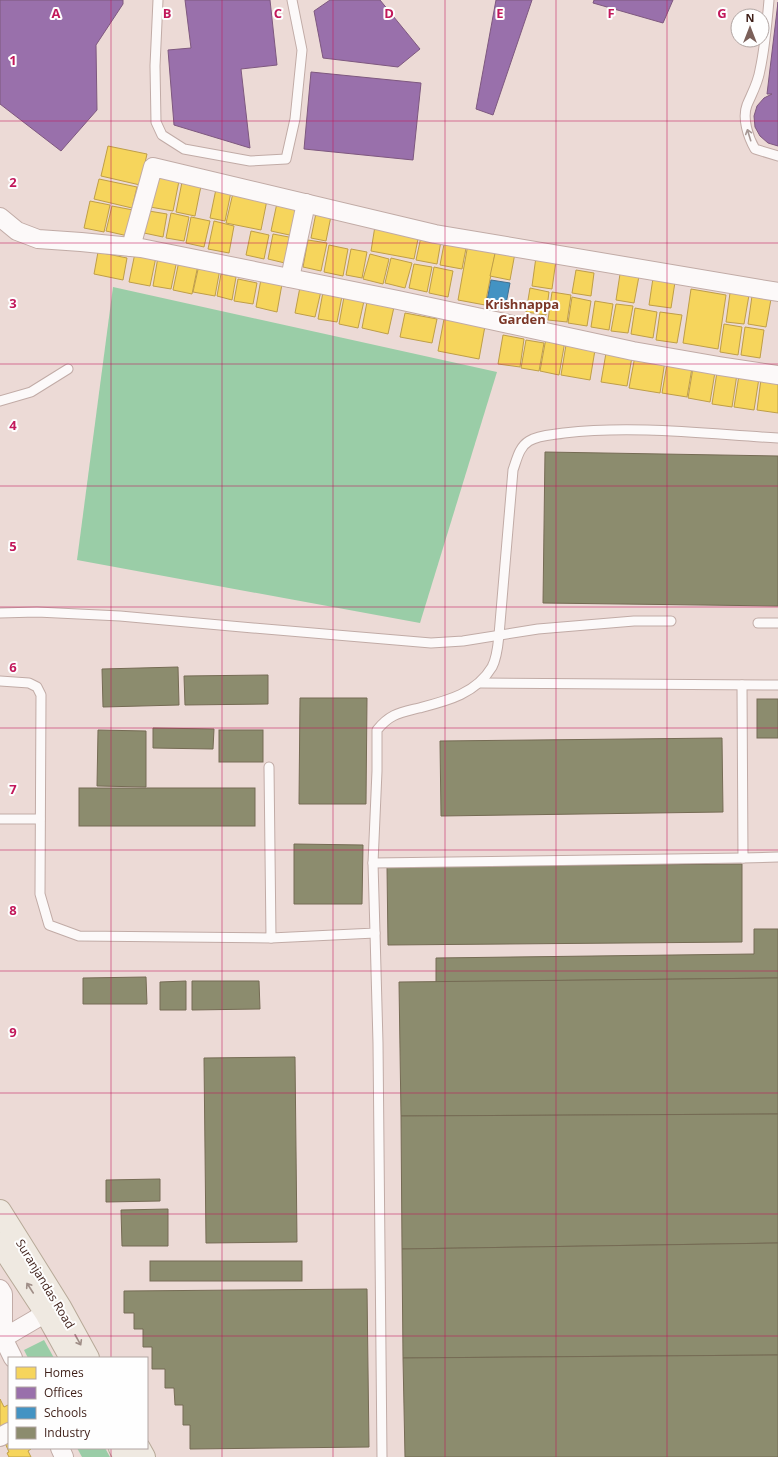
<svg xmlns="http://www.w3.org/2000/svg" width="778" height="1457" font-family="'Open Sans',sans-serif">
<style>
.green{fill:#9acda7}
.homes{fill:#f6d55c;stroke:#bf9e48}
.offices{fill:#9970ab;stroke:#7e587f}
.schools{fill:#4393c3;stroke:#427090}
.industry{fill:#8c8c6e;stroke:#756b54}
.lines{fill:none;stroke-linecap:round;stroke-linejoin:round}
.service-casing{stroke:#c1aba6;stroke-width:11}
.minor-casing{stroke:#c1aba6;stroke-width:20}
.primary-casing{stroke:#b7a998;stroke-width:24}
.service{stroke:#fcf9f9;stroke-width:9}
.minor{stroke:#fcf9f9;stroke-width:18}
.primary{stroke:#efe9e1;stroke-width:22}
.oneway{stroke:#a69794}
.oneway2{stroke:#9f8e87}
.grid{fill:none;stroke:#c2185b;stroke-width:1;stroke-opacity:0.55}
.labels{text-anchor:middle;stroke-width:4;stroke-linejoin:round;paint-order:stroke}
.street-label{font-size:12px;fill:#3e1f18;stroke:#fefefe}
.neighbourhood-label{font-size:13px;font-weight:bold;fill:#7c3727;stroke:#fefefe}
.grid-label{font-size:13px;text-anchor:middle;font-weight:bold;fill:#c2185b;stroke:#fefefe;stroke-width:4;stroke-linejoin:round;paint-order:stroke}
</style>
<rect width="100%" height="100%" fill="#ecdad6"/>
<g class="green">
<polygon points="113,287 497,372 420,623 77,560"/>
<polygon points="44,1340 54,1358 28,1358 24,1350"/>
<polygon points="77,1448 105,1448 110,1457 82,1457"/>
</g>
<g class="homes">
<polygon points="108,146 147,154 140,185 101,176"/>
<polygon points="156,177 179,181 173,211 150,207"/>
<polygon points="99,179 137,187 132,208 94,199"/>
<polygon points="182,182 201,186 195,216 176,212"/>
<polygon points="216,189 231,192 225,221 210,218"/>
<polygon points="233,193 267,200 261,230 226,223"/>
<polygon points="90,201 110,205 104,232 84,228"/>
<polygon points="277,203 300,208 294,236 271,231"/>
<polygon points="112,206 133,210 128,236 106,231"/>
<polygon points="149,211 167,214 163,237 144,233"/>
<polygon points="171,213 189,217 184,241 166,238"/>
<polygon points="316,213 331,216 326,241 311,238"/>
<polygon points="191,217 210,221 204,247 186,243"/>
<polygon points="214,221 234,226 229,253 208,249"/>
<polygon points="375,226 419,234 414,259 371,251"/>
<polygon points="251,231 269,235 264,259 246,255"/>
<polygon points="273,234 294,238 289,264 268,259"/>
<polygon points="421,237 441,241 437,264 416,260"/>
<polygon points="445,239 467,243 462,269 440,265"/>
<polygon points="308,240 327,243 321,271 303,267"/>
<polygon points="468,244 496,249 485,305 458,300"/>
<polygon points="329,245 348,249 343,276 324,272"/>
<polygon points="351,249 367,252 362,278 346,275"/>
<polygon points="496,249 515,253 510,280 490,276"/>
<polygon points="98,252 127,258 123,280 94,274"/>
<polygon points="135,253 156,257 150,286 129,282"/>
<polygon points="370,254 389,259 383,284 363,279"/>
<polygon points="158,257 177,260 171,289 153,286"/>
<polygon points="536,257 556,260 552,289 532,286"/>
<polygon points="391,258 412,263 405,288 385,283"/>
<polygon points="179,261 198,265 192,294 173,290"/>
<polygon points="414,264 432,267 427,292 409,288"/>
<polygon points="199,265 220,269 215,296 193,292"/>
<polygon points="434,267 453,271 448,297 429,293"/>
<polygon points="576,270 594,273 591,296 572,293"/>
<polygon points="221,274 236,277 232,300 217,296"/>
<polygon points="620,274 639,276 634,303 616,300"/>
<polygon points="653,278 675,282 671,308 649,305"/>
<polygon points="238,279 257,283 253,304 234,301"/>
<polygon points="261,279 282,284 277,312 256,307"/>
<polygon points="300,287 321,291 315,317 295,313"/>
<polygon points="530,288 549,292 546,315 526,312"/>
<polygon points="691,289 726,295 718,349 683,343"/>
<polygon points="323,292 342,296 337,322 318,319"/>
<polygon points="552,292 571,295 567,322 548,320"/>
<polygon points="730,293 749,295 744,324 726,322"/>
<polygon points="752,296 771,299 766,327 748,324"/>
<polygon points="344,297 364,301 358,328 339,324"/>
<polygon points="572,297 591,301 587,326 568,323"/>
<polygon points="595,301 613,304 609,330 591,327"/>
<polygon points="367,302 394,307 388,334 362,328"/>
<polygon points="616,304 633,306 628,333 611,331"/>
<polygon points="635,308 657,312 653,338 631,334"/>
<polygon points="660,312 682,315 677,343 656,340"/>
<polygon points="405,313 437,319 432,343 400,337"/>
<polygon points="444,319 485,326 479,359 438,351"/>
<polygon points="724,324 742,327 738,355 720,352"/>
<polygon points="745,327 764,330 760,358 741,355"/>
<polygon points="503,335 524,339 520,367 498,364"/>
<polygon points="546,338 565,341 559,375 540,371"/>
<polygon points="526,340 544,343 539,371 521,368"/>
<polygon points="566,345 595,350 590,380 561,375"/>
<polygon points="606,353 632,357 627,386 601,382"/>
<polygon points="635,356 665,361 660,393 629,388"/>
<polygon points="667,364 692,368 687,397 662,393"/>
<polygon points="693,368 715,372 710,402 688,398"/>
<polygon points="717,372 737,374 732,407 712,404"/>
<polygon points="739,375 759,378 754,410 734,407"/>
<polygon points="761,379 778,381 778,413 757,410"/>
<polygon points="0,1399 4,1407 8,1405 9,1408 9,1424 0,1429"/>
<polygon points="9,1441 9,1448 31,1448 31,1449 28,1451 31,1457 9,1457 7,1453 9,1452 5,1443"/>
</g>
<g class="offices">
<polygon points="0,0 123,0 123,4 96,45 97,110 61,151 0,104"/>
<polygon points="185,0 270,0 277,65 241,69 250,148 174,125 168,50 191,48"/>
<polygon points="330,0 380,0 420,49 398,67 323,58 314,11"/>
<polygon points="496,0 532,0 493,115 476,109"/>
<polygon points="594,0 673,0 663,23 593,3"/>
<polygon points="778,2 778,146 768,143 760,136 755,127 754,116 757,106 764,98 772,94 767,94"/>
<polygon points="311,72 421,83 413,160 304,149"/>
</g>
<polygon class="schools" points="491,280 510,283 505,309 486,306"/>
<g class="industry">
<polygon points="545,452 778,456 778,606 543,603"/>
<polygon points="178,667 179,705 103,707 102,669"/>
<polygon points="268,675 268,704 185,705 184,676"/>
<polygon points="300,698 367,698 366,804 299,804"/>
<rect x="757" y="699" width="21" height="39"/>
<polygon points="153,728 214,729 213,749 153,748"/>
<polygon points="98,730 146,731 146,787 97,786"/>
<rect x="219" y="730" width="44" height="32"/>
<polygon points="722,738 723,812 441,816 440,741"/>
<rect x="79" y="788" width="176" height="38"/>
<polygon points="294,844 363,845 362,904 294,904"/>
<polygon points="742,864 742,942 388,945 387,867"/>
<polygon points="754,929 778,929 778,978 436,982 436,958 754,954"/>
<polygon points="146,977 147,1004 83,1004 83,978"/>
<polygon points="778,978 778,1114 401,1116 399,982"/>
<polygon points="186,981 186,1010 160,1010 160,982"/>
<polygon points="192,981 259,981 260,1009 192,1010"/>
<polygon points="295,1057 297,1242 206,1243 204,1058"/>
<polygon points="778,1114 778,1243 402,1249 401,1116"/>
<polygon points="160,1179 160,1201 106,1202 106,1180"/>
<polygon points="168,1209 168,1246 122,1246 121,1210"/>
<polygon points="778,1243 778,1355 403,1358 402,1249"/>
<rect x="150" y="1261" width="152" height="20"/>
<polygon points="367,1289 369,1447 190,1449 190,1425 183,1425 183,1405 175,1405 174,1388 165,1388 165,1369 152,1369 152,1347 143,1347 143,1329 134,1329 134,1313 124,1313 124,1291"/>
<polygon points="778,1355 778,1457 405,1457 403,1358"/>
</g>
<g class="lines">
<defs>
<g id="service">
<polyline points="158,0 155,66 156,122 162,135 184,149 250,161 286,159 295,119 302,50 292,0"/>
<path d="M 769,0 C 767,23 765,47 760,70 C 758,83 752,93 747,105 C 742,118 748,137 755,149 L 778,156"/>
<polyline points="0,401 31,392 68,369"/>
<polyline points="0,613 37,612 120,616 253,628 431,643 463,641 538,629 634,621 671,621"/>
<polyline points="758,623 778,623"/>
<polyline points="0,681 29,683 37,687 41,695 40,894 49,925 79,936 271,938 269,767"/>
<polyline points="481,683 778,685"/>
<polyline points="742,685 743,858 778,857"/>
<polyline points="0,819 40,819"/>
<polyline points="373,863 743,858"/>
<polyline points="375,933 378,1043 382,1457"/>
<path d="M 271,938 L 375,933 L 373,863 L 377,771 L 377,730 C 390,714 399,713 419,708 C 446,701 476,694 492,667 C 497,658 498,645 499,635 L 513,470 C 517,459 519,447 529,441 C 539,435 553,435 564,433 C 635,425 707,434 778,438"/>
</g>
<g id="minor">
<polyline points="0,217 17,231 38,239 81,242 141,248 398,300 633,351 719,366 778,375"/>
<polyline points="131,247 153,167 435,234 778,292"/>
<polyline points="290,278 306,203"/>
<polyline points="0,1289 3,1294 3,1338 13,1358"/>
<polyline points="0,1340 46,1313"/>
<polyline points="0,1437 9,1432"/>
<polyline points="60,1448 64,1457"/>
</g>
<g id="primary">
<polyline points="0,1211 60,1307 88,1358"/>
<polyline points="0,1243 46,1313 71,1358"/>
<polyline points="120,1448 125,1457"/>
<polyline points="139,1448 144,1457"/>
</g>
</defs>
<use href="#service" class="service-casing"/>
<use href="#minor" class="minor-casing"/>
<use href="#primary" class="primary-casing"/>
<use href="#service" class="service"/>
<use href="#minor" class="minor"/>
<use href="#primary" class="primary"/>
</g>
<defs><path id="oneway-shaft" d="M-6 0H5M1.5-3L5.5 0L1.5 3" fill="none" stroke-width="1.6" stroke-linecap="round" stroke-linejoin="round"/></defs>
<use class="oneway" href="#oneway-shaft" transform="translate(749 135) rotate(-107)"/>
<g class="oneway2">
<use href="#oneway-shaft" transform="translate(30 1288) rotate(-123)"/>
<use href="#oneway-shaft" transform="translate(78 1340) rotate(61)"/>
</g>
<path class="grid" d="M 111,0 L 111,1358M 222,0 L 222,1457M 333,0 L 333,1457M 445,0 L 445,1457M 556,0 L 556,1457M 667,0 L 667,1457M 0,121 L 778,121M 0,243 L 778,243M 0,364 L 778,364M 0,486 L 778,486M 0,607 L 778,607M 0,728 L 778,728M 0,850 L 778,850M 0,971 L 778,971M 0,1093 L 778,1093M 0,1214 L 778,1214M 0,1336 L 778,1336M 111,1448 L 111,1457"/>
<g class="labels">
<g class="street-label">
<text transform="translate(45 1284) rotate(59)" y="4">Suranjandas Road</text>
</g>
<g class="neighbourhood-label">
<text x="522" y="309">Krishnappa<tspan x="522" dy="15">Garden</tspan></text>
</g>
</g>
<g class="grid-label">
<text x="56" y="18">A</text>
<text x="167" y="18">B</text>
<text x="278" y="18">C</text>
<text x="389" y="18">D</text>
<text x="500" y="18">E</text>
<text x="611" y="18">F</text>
<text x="722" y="18">G</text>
<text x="13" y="65">1</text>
<text x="13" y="187">2</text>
<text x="13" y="308">3</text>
<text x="13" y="430">4</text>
<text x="13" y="551">5</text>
<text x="13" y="672">6</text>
<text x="13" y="794">7</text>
<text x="13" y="915">8</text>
<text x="13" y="1037">9</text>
</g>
<rect x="8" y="1357" width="140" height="92" fill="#fefefe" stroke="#b1a5a2"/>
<rect x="16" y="1367" width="20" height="12" fill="#f6d55c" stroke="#b1a5a2"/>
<text x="44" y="1377" font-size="12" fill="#3e1f18">Homes</text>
<rect x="16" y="1387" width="20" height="12" fill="#9970ab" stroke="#b1a5a2"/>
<text x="44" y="1397" font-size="12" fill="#3e1f18">Offices</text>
<rect x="16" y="1407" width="20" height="12" fill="#4393c3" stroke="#b1a5a2"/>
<text x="44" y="1417" font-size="12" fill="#3e1f18">Schools</text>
<rect x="16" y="1427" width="20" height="12" fill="#8c8c6e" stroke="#b1a5a2"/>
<text x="44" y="1437" font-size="12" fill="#3e1f18">Industry</text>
<g transform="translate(750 28)"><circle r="19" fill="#fefefe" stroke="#b1a5a2"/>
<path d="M0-3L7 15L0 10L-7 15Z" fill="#7b605a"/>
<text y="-6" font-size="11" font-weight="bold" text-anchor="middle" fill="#3e1f18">N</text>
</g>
</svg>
